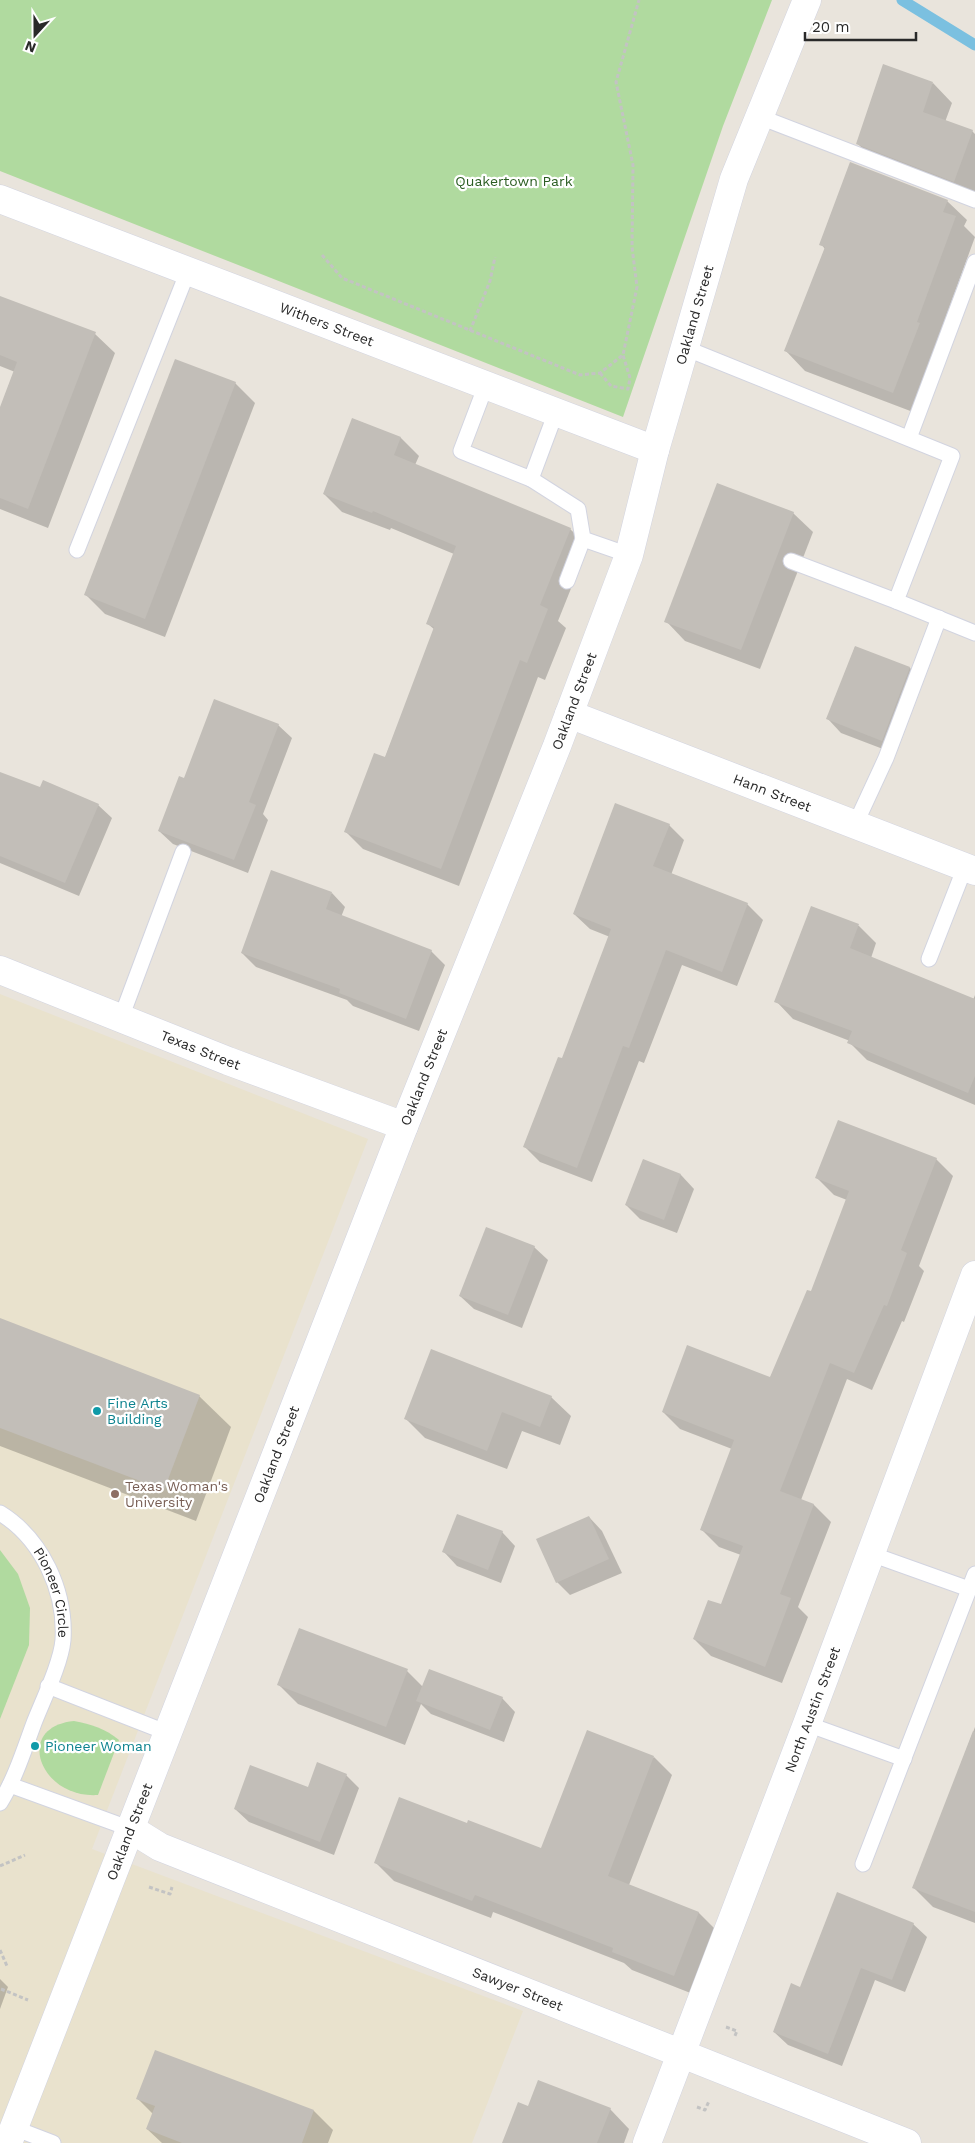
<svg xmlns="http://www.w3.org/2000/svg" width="975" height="2143" font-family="'Work Sans',sans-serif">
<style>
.education{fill:#e9e2cd}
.green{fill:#b0da9f}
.shadow{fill:#0003}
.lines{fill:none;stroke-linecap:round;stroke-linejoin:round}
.stream{stroke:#7bc0e0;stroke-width:11}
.building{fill:#c2beb8}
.service-casing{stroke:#d2d4e0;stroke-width:17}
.minor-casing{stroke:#d2d4e0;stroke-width:29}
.tertiary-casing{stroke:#d2d4e0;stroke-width:29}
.path{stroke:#c3c3c3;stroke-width:3;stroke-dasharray:4 2.5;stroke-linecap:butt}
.service{stroke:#fff;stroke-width:15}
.minor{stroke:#fff;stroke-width:28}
.tertiary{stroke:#fff;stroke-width:28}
.culture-dot{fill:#0f9aa8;stroke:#fff;stroke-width:2}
.education-dot{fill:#8d6e63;stroke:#fff;stroke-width:2}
.labels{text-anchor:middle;stroke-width:4.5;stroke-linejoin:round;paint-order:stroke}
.park-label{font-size:14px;fill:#2b5d22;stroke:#fff}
.street-label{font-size:14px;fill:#292929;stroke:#fff}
.culture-label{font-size:14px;fill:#0d838f;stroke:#fff;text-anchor:start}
.education-label{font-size:14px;fill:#785e54;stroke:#fff;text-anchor:start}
</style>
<rect width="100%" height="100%" fill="#e9e4dc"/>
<polygon class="education" points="0,994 368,1139 92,1849 523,2011 472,2143 0,2143"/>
<g class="green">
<polygon points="0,0 772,0 723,126 623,417 0,171"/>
<polygon points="0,1550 18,1574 30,1608 29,1645 0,1719"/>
<path d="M 74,1721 C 91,1724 106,1729 119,1740 L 98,1795 C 40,1799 13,1727 74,1721 Z"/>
</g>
<g class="shadow">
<polygon points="933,83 952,103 945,122 972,131 975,134 975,197 877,163 858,144"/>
<polygon points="947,201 967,220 964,226 975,237 937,341 939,344 913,412 805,371 786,351 825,249 821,244"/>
<polygon points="0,297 95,334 115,353 48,528 0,509 0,410 15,372 0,366"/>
<polygon points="235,383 255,403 165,637 105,614 86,595"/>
<polygon points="353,419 401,438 419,456 415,465 570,529 588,546 558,621 566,628 545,680 538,677 459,886 363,849 345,831 385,758 435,630 428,624 454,554 391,528 390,530 342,512 324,494"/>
<polygon points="793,513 813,532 760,669 685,641 666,621"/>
<polygon points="855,647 910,668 923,682 896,754 841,733 828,719"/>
<polygon points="278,725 292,738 263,814 268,820 248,873 173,844 159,831 185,779"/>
<polygon points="0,773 40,789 98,805 112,818 79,896 0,863"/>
<polygon points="669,825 684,840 671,875 747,904 763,920 737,986 682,965 644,1063 639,1061 592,1182 540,1162 525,1147 563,1060 610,937 590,929 574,914"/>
<polygon points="332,893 345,907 341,917 431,951 445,965 419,1031 353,1006 347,1000 256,967 242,953"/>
<polygon points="812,907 859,926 876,943 871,958 973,1000 975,995 975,1105 867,1060 849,1042 850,1041 793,1019 776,1001"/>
<polygon points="936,1159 953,1176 919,1266 924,1271 904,1322 902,1321 872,1390 847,1379 801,1500 814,1505 831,1522 798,1607 808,1617 782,1683 711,1656 694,1639 721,1606 741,1555 719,1547 701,1529 732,1449 680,1429 663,1412 770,1378 811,1293 847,1200 834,1195 817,1178"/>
<polygon points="643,1161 681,1175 694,1189 677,1233 640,1219 626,1205"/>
<polygon points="534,1247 548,1260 522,1328 474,1309 460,1296"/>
<polygon points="0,1320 199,1396 231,1427 196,1521 0,1446"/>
<polygon points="551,1397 571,1416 560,1445 522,1431 507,1469 425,1438 405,1418"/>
<polygon points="589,1517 602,1531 622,1573 570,1595 557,1582"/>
<polygon points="502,1532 515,1546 501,1583 457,1566 444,1552"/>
<polygon points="407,1671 423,1687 502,1698 515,1712 504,1742 431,1714 421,1704 405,1745 298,1704 278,1684"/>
<polygon points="975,1727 975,1923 933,1907 914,1888"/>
<polygon points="654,1757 672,1775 629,1885 699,1913 717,1931 693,1994 632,1970 624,1963 493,1912 491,1918 394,1881 375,1862 467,1825 542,1850"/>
<polygon points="346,1775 359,1788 334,1855 249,1822 235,1809 308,1789"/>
<polygon points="913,1924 927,1937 905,1992 875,1980 842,2066 788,2045 774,2032"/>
<polygon points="0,1979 8,1987 0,2009"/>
<polygon points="138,2099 314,2111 333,2130 328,2143 162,2143 147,2129 153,2114"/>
<polygon points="610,2109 629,2129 624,2143 503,2143"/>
</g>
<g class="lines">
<polyline class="stream" points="902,0 975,45"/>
</g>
<g class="building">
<polygon points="883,64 933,82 923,112 973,130 954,182 856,144"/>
<polygon points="850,162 948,200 943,212 956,216 917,322 920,323 893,393 784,351 825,247 819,245"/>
<polygon points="0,296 96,332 28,509 0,498 0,407 17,362 0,355"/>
<polygon points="175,359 236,382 145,619 84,595"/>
<polygon points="352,418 401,437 394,455 571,528 540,605 548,609 527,663 520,660 441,869 344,832 374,753 385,757 434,627 426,624 456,546 373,511 372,513 323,494"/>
<polygon points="717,483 794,512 741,650 664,622"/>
<polygon points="855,646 910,667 882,741 826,719"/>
<polygon points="214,699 279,724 249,802 256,805 234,860 158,831 179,776 184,778"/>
<polygon points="0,772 40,787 43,780 99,804 65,883 0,856"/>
<polygon points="615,803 670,824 653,866 748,903 722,972 666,950 629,1048 623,1046 577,1168 523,1147 558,1057 562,1058 611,929 573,914"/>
<polygon points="271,870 332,892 326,909 432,950 406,1019 339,993 340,989 241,953"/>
<polygon points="811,906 859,924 850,948 975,999 975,1076 968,1093 847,1043 852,1031 774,1002"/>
<polygon points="838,1120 937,1158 901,1250 907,1253 887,1306 884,1305 854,1373 830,1363 780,1491 814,1504 780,1594 791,1598 765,1667 693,1639 708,1600 721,1604 743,1546 700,1530 734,1440 662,1412 687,1345 770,1377 807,1290 811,1291 849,1191 815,1178"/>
<polygon points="643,1159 681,1174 664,1220 625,1205"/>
<polygon points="486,1227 535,1246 508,1315 459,1296"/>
<polygon points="0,1318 200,1395 164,1490 0,1428"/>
<polygon points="431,1349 552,1396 540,1427 502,1412 487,1451 404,1419"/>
<polygon points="457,1514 503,1531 488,1570 442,1552"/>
<polygon points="589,1516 609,1559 556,1583 536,1539"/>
<polygon points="299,1628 408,1669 386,1727 277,1685"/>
<polygon points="429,1669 503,1697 490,1730 416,1701"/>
<polygon points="587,1730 654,1756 608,1876 699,1912 674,1976 612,1952 613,1948 475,1895 472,1901 374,1863 399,1797 467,1823 468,1820 541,1848"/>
<polygon points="973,1731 975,1732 975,1912 912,1888"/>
<polygon points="317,1762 347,1774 320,1842 234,1809 250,1765 308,1787"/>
<polygon points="837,1892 914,1923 892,1980 861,1968 828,2054 773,2032 791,1983 800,1987"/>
<polygon points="155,2050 314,2110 302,2143 182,2143 146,2129 155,2106 136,2099"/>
<polygon points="538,2080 611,2108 597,2143 502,2143 518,2102 528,2106"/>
</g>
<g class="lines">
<defs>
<g id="service">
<polyline points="760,117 975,200"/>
<polyline points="685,348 952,456 896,601 975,633"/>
<polyline points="486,385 461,451 531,479 556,412"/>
<polyline points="909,438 975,262"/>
<polyline points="531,479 578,509 583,539 629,555"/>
<polyline points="77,550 188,271"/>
<polyline points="791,561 896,601"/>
<polyline points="567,581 583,539"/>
<polyline points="855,825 886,758 939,618"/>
<polyline points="929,959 965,867"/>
<polyline points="121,1018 183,852"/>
<path id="s1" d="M 0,1513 C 42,1539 66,1591 63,1640 C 61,1663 43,1700 34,1723 C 24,1750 15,1779 0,1803"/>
<polyline points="871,1554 969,1589"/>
<polyline points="48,1686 168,1733"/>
<polyline points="807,1724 904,1759"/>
<polyline points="10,1785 131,1829"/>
<polyline points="863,1864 975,1574"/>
<polyline points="14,2128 53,2143"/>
</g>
<g id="minor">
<path id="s2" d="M 0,199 L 655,450"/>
<path id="s3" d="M 569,714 L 975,871"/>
<path id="s4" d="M 0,970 L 228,1061 L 404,1126"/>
<path id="s5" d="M 131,1829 L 160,1847 L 907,2143"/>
<path id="s6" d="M 647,2143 L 807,1724 L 975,1275"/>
</g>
<g id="tertiary">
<path id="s7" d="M 8,2143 L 404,1126 L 557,746 L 629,555 L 655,450 L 734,179 L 807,0"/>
</g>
</defs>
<use href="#service" class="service-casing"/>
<use href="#minor" class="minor-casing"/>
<use href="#tertiary" class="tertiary-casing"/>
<g class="path">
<polyline points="322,255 342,278 580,375 600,373 623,355 637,287 632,247 633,165 616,82 639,0"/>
<polyline points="470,331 490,281 495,257"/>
<polyline points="600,373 611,386 628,389 630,378 623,355"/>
<polyline points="0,1866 25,1855"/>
<polyline points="149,1887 170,1894 172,1887"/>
<polyline points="0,1950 7,1966"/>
<polyline points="1,1989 28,2000"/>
<polyline points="726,2027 737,2031 734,2038"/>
<polyline points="697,2107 705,2110 709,2101"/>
</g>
<use href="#service" class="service"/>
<use href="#minor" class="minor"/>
<use href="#tertiary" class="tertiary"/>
</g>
<g class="culture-dot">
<circle cx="97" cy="1411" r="5"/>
<circle cx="35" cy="1746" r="5"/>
</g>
<circle class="education-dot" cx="115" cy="1494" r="5"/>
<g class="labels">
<g class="park-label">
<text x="514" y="186">Quakertown Park</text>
</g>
<g class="street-label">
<text dy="5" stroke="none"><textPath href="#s7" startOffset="1954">Oakland Street</textPath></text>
<text dy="5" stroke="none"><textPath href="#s2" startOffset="350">Withers Street</textPath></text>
<text dy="5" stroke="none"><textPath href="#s7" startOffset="1549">Oakland Street</textPath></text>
<text dy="5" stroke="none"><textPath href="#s3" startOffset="218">Hann Street</textPath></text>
<text dy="5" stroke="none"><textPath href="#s4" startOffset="216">Texas Street</textPath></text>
<text dy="5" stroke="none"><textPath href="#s7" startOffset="1144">Oakland Street</textPath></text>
<text dy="5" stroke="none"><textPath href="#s7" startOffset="739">Oakland Street</textPath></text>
<text dy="5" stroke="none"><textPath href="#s1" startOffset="99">Pioneer Circle</textPath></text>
<text dy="5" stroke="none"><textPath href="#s6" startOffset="464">North Austin Street</textPath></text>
<text dy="5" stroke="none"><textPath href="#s7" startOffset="334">Oakland Street</textPath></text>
<text dy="5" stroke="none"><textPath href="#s5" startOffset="419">Sawyer Street</textPath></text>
</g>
<g class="culture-label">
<text x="107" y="1408">Fine Arts<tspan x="107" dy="16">Building</tspan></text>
<text x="45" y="1751">Pioneer Woman</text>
</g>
<g class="education-label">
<text x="125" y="1491">Texas Woman's<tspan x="125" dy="16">University</tspan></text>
</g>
</g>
<g transform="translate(35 35) rotate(201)" stroke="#ffffff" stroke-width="4" paint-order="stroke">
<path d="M0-4L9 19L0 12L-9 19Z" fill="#292929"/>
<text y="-8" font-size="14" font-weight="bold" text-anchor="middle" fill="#292929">N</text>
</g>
<path d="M805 32v8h111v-8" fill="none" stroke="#292929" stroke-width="2.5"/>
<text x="812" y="32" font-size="15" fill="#292929" stroke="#ffffff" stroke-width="4" paint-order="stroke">20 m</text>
</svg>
